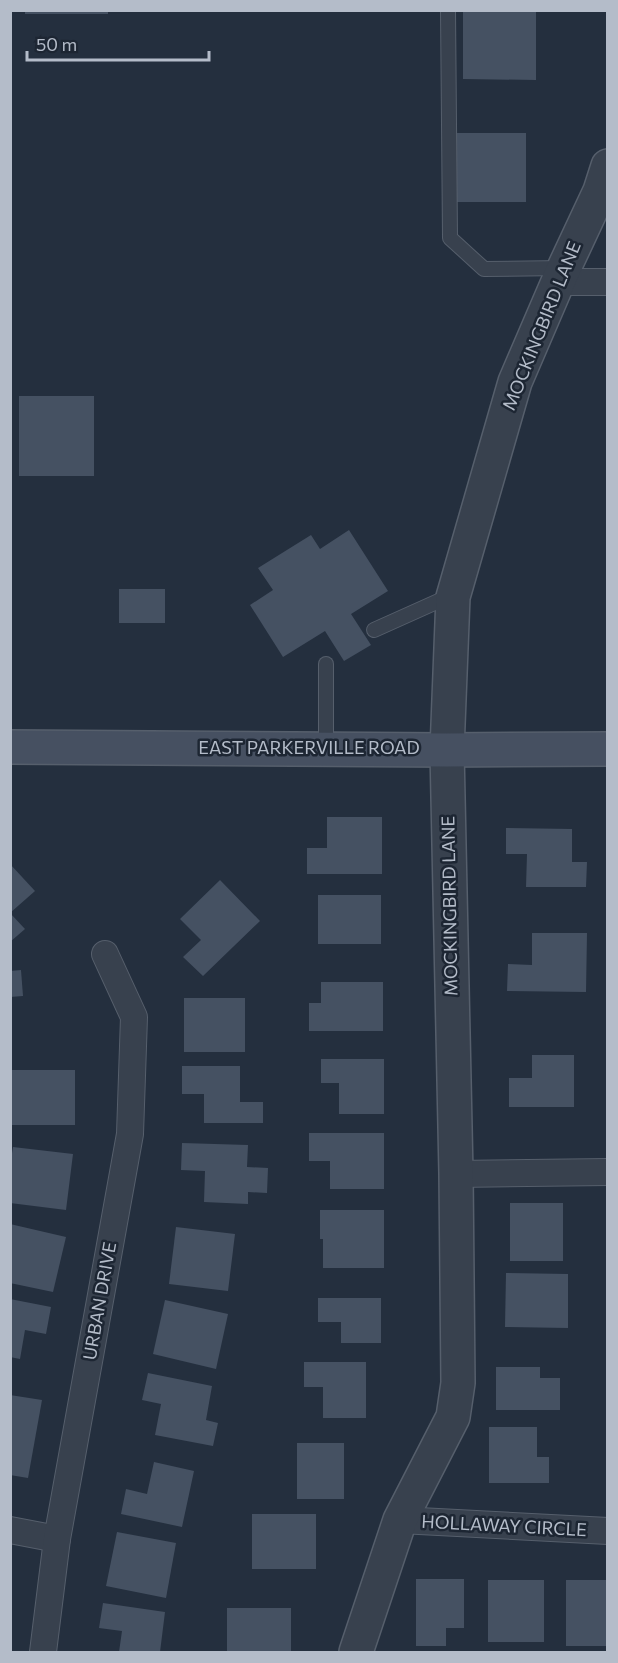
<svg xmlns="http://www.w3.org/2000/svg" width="618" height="1663" font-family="Commissioner,sans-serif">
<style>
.building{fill:#455162}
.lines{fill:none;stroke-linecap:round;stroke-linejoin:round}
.service-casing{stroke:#565f6c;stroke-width:16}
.minor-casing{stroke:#565f6c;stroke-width:28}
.tertiary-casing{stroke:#565f6c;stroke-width:36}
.secondary-casing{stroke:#565f6c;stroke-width:36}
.service{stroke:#38414e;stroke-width:14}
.minor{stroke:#38414e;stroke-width:26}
.tertiary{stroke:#38414e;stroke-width:33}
.secondary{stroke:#465061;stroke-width:33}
.labels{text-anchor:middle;stroke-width:5;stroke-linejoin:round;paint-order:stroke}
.street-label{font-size:18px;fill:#b4bcc9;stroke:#1d2633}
</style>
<rect width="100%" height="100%" fill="#242f3e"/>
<g class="building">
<rect x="25" y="10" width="83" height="4"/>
<polygon points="463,11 536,11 536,80 463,79"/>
<rect x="457" y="133" width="69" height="69"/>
<rect x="19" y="396" width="75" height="80"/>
<polygon points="349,530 388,591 351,614 371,645 344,661 325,631 283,657 250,605 273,590 258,568 311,535 320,549"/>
<rect x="119" y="589" width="46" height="34"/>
<polygon points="327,817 382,817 382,874 307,874 307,848 327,848"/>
<polygon points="506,828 572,829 572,862 587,862 586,887 526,887 527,854 506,854"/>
<polygon points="10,864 35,891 10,913"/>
<polygon points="220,880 260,921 203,976 183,957 201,940 180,919"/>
<rect x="318" y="895" width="63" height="49"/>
<polygon points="10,913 25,929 10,942"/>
<polygon points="532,933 587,933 586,992 507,991 508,964 532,965"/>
<polygon points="21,970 23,996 10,997 10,971"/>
<polygon points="321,982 383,982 383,1031 309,1031 309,1003 321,1003"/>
<rect x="184" y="998" width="61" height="54"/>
<polygon points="532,1055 574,1055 574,1107 509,1107 509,1078 532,1078"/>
<polygon points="321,1059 384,1059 384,1114 339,1114 339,1083 321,1083"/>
<polygon points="182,1066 240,1066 240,1102 263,1102 263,1123 204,1123 204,1094 182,1094"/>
<rect x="10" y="1070" width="65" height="55"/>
<polygon points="309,1133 384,1133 384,1189 330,1189 330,1161 309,1161"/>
<polygon points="182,1143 248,1145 247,1167 268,1168 267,1193 248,1192 248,1204 204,1202 205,1171 181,1170"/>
<polygon points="13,1147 73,1154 66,1210 10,1203 10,1166"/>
<rect x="510" y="1203" width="53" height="58"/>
<polygon points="320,1210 384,1210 384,1268 323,1268 323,1239 320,1239"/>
<polygon points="10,1224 66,1237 53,1292 10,1283"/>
<polygon points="176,1227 235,1234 228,1291 169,1284"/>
<polygon points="506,1273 568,1274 568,1328 505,1327"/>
<polygon points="318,1298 381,1298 381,1343 341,1343 341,1322 318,1322"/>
<polygon points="10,1299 51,1307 46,1334 25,1330 20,1359 10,1357"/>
<polygon points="165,1300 228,1314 216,1369 153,1354"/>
<polygon points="304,1362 366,1362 366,1418 323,1418 323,1387 304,1387"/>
<polygon points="496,1367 540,1367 540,1378 560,1378 560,1410 496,1410"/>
<polygon points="148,1373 212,1386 206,1420 218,1423 213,1446 155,1435 161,1404 142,1400"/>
<polygon points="10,1395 42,1400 28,1478 10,1475"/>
<polygon points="489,1427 537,1427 537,1457 549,1457 549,1483 489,1483"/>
<rect x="297" y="1443" width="47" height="56"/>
<polygon points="154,1462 194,1471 182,1527 121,1514 126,1489 147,1494"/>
<rect x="252" y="1514" width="64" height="55"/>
<polygon points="117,1532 176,1543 166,1598 106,1586"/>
<polygon points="416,1579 464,1579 464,1628 446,1628 446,1646 416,1646"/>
<rect x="488" y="1580" width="56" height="62"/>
<rect x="566" y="1580" width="42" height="66"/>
<polygon points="103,1603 165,1612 160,1652 119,1652 122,1631 99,1628"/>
<rect x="227" y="1608" width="64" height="44"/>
</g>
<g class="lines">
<defs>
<g id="service">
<polyline points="448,10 450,238 484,269 563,268"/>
<polyline points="374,630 452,595"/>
<polyline points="326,748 326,664"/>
</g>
<g id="minor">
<polyline points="558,282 608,282"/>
<polyline points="456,1174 608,1172"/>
<polyline points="400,1520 608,1531"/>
<polyline points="10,1530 57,1539"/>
<polyline points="43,1652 57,1539 130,1134 134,1017 105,954"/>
</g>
<polyline id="tertiary" points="356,1652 400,1520 453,1417 458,1383 456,1174 447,750 453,597 515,382 564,268 600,191 608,166"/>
<polyline id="secondary" points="10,747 447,750 608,749"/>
</defs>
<use href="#service" class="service-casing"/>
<use href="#minor" class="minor-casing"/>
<use href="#tertiary" class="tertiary-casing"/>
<use href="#secondary" class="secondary-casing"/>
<use href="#service" class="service"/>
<use href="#minor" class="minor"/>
<use href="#tertiary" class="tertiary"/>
<use href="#secondary" class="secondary"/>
</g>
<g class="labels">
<g class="street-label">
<text transform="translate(542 326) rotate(-68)" y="6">MOCKINGBIRD LANE</text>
<text x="309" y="754">EAST PARKERVILLE ROAD</text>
<text transform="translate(450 906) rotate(-91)" y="6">MOCKINGBIRD LANE</text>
<text transform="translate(100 1301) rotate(-80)" y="6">URBAN DRIVE</text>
<text transform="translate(504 1526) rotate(3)" y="6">HOLLAWAY CIRCLE</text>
</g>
</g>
<rect width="618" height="1663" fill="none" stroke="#b4bcc9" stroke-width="24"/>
<path d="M27 51v9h182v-9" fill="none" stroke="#b4bcc9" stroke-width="3"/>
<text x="36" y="51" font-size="18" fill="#b4bcc9" stroke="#1d2633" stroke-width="4.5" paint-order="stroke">50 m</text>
</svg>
